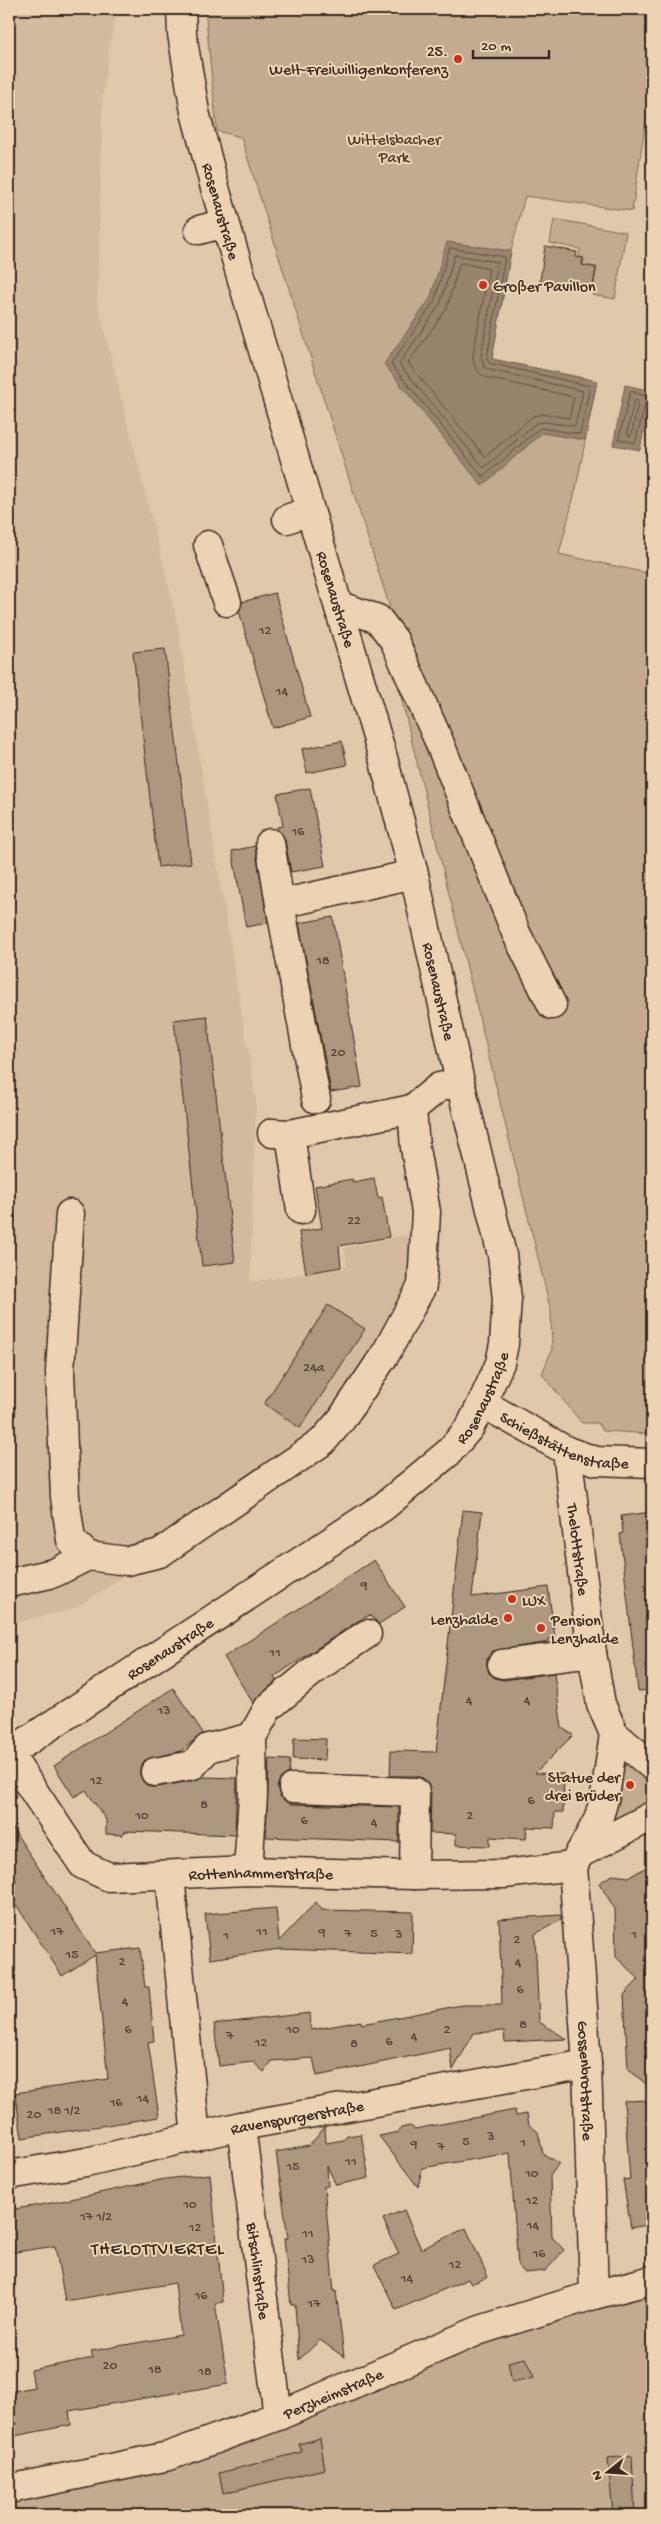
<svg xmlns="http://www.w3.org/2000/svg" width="661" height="2524" font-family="'Gochi Hand',sans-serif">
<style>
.built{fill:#d1ba9d}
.green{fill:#c2ab90;stroke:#7e6a57}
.water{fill:#98836c;stroke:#735f4d}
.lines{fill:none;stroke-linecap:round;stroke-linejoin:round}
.shore{stroke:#604e3d;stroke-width:1}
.building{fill:#ad977f;stroke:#3b2a1e}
.minor-casing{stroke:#3b2a1e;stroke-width:31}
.major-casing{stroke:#3b2a1e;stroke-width:31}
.minor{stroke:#ebd3b3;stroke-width:28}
.major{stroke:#ebd3b3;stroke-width:28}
.poi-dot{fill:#c8321e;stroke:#ebd3b3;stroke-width:2}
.labels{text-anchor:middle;stroke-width:4;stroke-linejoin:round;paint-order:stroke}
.number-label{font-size:14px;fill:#584536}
.poi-label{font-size:16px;fill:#3b2a1e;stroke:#ebd3b3;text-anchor:end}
.park-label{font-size:16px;fill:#4f3d2f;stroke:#ebd3b3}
.street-label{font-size:16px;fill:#3b2a1e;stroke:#ebd3b3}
.neighbourhood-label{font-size:18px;letter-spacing:1px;fill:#3b2a1e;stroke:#ebd3b3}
</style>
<rect width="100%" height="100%" fill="#e0c9aa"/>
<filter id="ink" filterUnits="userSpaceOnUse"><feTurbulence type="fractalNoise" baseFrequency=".02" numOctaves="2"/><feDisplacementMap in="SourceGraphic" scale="10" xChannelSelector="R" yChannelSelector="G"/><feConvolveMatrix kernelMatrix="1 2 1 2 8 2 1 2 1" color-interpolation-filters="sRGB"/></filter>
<g filter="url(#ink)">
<polygon class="built" points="9,9 116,9 103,89 97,302 175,611 256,1099 250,1282 347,1267 344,1248 440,1228 354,1401 160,1553 73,1609 9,1624"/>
<g class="green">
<polygon points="205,9 652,9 652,80 632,211 525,196 511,251 492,359 597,381 576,488 559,554 652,574 652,1434 603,1431 598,1423 582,1423 542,1374 552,1349 551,1311 389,648 389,605 241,137 217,131"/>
<polygon points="554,219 626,232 615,299 592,295 597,267 583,265 584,258 579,257 580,249 550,243"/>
<polygon points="622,1764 632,1766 652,1784 652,1807 614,1824 612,1821"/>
<polygon points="652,2293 652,2515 9,2515 9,2504 172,2469 281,2430 431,2362 589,2308"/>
</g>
<g class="water">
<polygon points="447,242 511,251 492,359 597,381 585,440 542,433 482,486 384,364 430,299"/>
<polygon points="625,385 652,391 640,450 613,445"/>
</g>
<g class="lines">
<g class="shore">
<polygon points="450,248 505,257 487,357 489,363 590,386 580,434 540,428 483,477 391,364 434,302"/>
<polygon points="455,255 498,262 481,356 484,367 490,370 583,391 575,426 544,422 536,423 484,468 399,364 440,304"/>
<path d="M 462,263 L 489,269 L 473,355 C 473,366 478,374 488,378 L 574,397 L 569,418 L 543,414 L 533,416 L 485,457 L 408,363 L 447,308 L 459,265 Z"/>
<polygon points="631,391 647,397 635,443 619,439"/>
<polygon points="636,399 638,402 632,434 629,436 627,433 634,401"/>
</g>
</g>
<g class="building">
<polygon points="545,246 577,252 576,257 583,258 582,265 596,268 592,291 540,281"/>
<polygon points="275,593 310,717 273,728 239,611 242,602"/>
<polygon points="165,649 191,863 158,867 133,652"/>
<polygon points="342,741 347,765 307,773 302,749"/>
<polygon points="310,788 325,866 291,872 285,840 277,829 277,827 283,826 277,794"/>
<polygon points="255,846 268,923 246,927 232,851"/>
<polygon points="333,917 362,1087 331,1092 299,923"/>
<polygon points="207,1016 235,1262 202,1266 174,1020"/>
<polygon points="374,1178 378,1198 382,1197 389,1237 339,1246 341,1267 306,1273 299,1232 322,1228 315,1186 352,1179 353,1182"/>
<polygon points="328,1305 365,1329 300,1428 264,1404"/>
<polygon points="463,1510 482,1512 472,1597 548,1587 555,1638 549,1639 549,1642 493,1651 487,1658 487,1666 489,1673 495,1678 504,1680 554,1673 562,1728 573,1735 535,1773 564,1774 563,1812 555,1812 554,1828 527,1827 526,1839 490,1837 490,1846 456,1845 456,1834 430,1833 431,1792 428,1784 423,1778 416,1776 390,1776 391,1751 436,1752"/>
<polygon points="652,1512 652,1690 638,1691 620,1534 623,1533 621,1516"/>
<polygon points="374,1560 405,1607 379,1624 370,1615 358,1621 274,1677 276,1681 253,1703 224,1657"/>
<polygon points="173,1688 203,1733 181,1751 145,1760 140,1767 140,1775 143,1782 150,1787 157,1787 196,1780 202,1777 237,1778 235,1835 126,1831 122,1835 106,1834 106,1820 86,1790 74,1797 54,1766"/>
<polygon points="294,1738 326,1739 325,1760 293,1759"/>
<polygon points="269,1759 290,1760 289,1773 280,1779 277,1787 280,1796 285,1801 292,1804 399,1807 399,1842 266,1837"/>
<polygon points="9,1823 95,1953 140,1948 145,1987 149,1987 154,2041 148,2042 159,2117 22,2138 15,2093 108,2079 95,1955 62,1976 17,1906 9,1912"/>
<polygon points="652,1864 652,2089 628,2069 624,1995 639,1979 616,1957 615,1909 599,1883 612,1875 629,1877"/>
<polygon points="316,1902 322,1910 413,1912 412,1954 280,1949 210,1959 205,1914 276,1908 279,1941"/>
<polygon points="561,1915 561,1920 535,1934 539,2022 567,2039 505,2042 504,2031 474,2033 453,2070 450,2048 317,2076 313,2058 272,2061 264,2072 253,2062 219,2066 214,2024 310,2013 311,2030 361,2021 362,2024 462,2005 502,2005 499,1919"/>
<polygon points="652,2100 652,2224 631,2228 623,2180 630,2179 624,2101"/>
<polygon points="515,2110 516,2116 527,2114 529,2125 538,2132 543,2154 559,2163 550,2176 552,2237 564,2250 545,2271 525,2273 518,2266 510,2153 422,2168 418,2187 379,2136 399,2132 401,2128 410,2126 415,2129"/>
<polygon points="325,2127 326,2143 344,2140 347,2136 361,2134 369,2178 336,2185 327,2166 328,2186 324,2186 334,2292 336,2291 344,2357 320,2340 299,2360 295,2305 291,2305 284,2239 288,2238 276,2152 309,2146"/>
<polygon points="210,2174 223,2302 215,2303 228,2384 69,2411 71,2425 9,2437 9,2392 34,2387 31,2370 93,2358 91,2351 181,2335 175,2283 65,2301 55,2246 9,2253 9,2210 52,2203 165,2179"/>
<polygon points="404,2210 421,2249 466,2228 488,2277 471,2284 468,2279 396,2310 374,2265 399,2254 383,2219"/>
<polygon points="525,2358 534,2377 512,2382 508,2362"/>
<polygon points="320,2438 325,2469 223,2493 219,2473 302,2452 299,2444"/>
<polygon points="632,2456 635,2515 613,2515 608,2458"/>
</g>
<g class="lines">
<defs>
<g id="minor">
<polyline points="199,230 225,223"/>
<polyline points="287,519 309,511"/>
<polyline points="208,545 227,602"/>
<polyline points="340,606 378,619 394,640 438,739 516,933 552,1005"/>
<polyline points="270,843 280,904"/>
<polyline points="316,1099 280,904 414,874"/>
<polyline points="272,1133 290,1134 412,1109"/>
<polyline points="290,1134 301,1210"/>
<polyline points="70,1214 60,1371 65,1497 71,1540 88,1556"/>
<path id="s1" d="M 482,1403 L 567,1451 L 596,1461 L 652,1463"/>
<path id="s2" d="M 567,1451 L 592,1653 L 601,1704 L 614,1734 L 652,1766"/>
<polyline points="9,1583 54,1573 88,1556 127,1561 160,1553 322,1442 341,1420 386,1353 422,1286 426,1212 415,1148 412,1109 439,1087 460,1082"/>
<polyline points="502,1664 592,1653"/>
<path id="s3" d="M 9,1754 L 83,1865 L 109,1877 L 248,1871 L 414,1875 L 504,1874 L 573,1866"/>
<polyline points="155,1772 193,1765 208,1748 252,1737"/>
<polyline points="293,1788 415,1792 414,1875"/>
<polyline points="579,1854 652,1816"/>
<path id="s4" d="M 573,1866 L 587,2064 L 594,2295"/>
<polyline points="573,1866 598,1820 605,1796 614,1734"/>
<polyline points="248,1871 253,1795 252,1737 268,1708 319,1666 367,1634"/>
<polyline points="170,1876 196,2137"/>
<path id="s5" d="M 241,2126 L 278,2416"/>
<path id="s6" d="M 9,2175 L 86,2162 L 241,2126 L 587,2064"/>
<path id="s7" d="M 9,2489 L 169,2456 L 278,2416 L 480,2330 L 594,2295 L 652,2280"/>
</g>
<g id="major">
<path id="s8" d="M 9,1753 L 383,1507 L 448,1453 L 470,1427 L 482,1403 L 500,1363 L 504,1344 L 507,1299 L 502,1255 L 460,1082 L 414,874 L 382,754 L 215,188 L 195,112 L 182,34 L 181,9"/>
</g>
</defs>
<use href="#minor" class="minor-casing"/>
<use href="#major" class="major-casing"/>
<use href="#minor" class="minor"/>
<use href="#major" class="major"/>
</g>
</g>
<g class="poi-dot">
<circle cx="458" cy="59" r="5"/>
<circle cx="483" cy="285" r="5"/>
<circle cx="512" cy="1599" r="5"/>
<circle cx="508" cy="1618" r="5"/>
<circle cx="541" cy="1628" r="5"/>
<circle cx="630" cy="1785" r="5"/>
</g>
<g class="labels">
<g class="number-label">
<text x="265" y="634">12</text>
<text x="282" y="695">14</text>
<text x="298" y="835">16</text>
<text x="323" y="964">18</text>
<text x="338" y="1056">20</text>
<text x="354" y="1224">22</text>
<text x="314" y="1371">24a</text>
<text x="364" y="1589">9</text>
<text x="275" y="1656">11</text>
<text x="469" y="1704">4</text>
<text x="527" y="1704">4</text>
<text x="164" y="1714">13</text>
<text x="96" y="1784">12</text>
<text x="531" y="1804">6</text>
<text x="204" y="1808">8</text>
<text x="142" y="1819">10</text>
<text x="470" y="1819">2</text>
<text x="304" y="1824">6</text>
<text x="374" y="1826">4</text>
<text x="57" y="1935">17</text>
<text x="262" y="1935">11</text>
<text x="322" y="1936">9</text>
<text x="348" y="1937">7</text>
<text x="374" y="1937">5</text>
<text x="399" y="1938">3</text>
<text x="634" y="1938">1</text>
<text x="226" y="1939">1</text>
<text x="517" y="1943">2</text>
<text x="72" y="1958">15</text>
<text x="122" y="1965">2</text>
<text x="518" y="1966">4</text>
<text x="520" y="1993">6</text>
<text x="125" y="2005">4</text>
<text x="523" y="2028">8</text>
<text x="128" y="2033">6</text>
<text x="293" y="2033">10</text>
<text x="447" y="2033">2</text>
<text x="230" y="2039">7</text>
<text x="414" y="2040">4</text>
<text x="389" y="2045">6</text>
<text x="261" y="2046">12</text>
<text x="354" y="2047">8</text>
<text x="143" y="2102">14</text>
<text x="116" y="2106">16</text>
<text x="64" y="2114">18 1/2</text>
<text x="34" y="2118">20</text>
<text x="491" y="2140">3</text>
<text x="466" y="2145">5</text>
<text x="523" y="2146">1</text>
<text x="414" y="2148">9</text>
<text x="441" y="2150">7</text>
<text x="351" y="2165">11</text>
<text x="293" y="2170">15</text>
<text x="532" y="2177">10</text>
<text x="532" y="2204">12</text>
<text x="190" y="2208">10</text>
<text x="96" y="2220">17 1/2</text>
<text x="533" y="2229">14</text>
<text x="195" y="2231">12</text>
<text x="308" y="2237">11</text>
<text x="539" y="2257">16</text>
<text x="308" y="2263">13</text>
<text x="455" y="2268">12</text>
<text x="407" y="2282">14</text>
<text x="201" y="2299">16</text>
<text x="314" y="2307">17</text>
<text x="110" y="2369">20</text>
<text x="155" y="2373">18</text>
<text x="205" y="2375">18</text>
</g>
<g class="poi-label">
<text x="448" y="56">25.<tspan x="448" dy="18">Welt-Freiwilligenkonferenz</tspan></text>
<text x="493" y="291" text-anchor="start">Großer Pavillon</text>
<text x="522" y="1605" text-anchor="start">LUX</text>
<text x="498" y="1624">Lenzhalde</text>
<text x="551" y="1625" text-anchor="start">Pension<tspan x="551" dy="18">Lenzhalde</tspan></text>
<text x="620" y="1782">Statue der<tspan x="620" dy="18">drei Brüder</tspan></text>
</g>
<g class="park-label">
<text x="394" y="144">Wittelsbacher<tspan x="394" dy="18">Park</tspan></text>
</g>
<g class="street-label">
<text transform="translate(222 211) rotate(74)" y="6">Rosenaustraße</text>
<text transform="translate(337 599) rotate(73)" y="6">Rosenaustraße</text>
<text transform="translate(440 991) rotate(77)" y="6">Rosenaustraße</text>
<text dy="6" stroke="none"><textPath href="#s8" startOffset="598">Rosenaustraße</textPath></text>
<text dy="6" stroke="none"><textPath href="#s1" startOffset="92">Schießstättenstraße</textPath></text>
<text dy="6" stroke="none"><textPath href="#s2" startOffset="99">Thelottstraße</textPath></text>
<text dy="6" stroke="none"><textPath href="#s8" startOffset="192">Rosenaustraße</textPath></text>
<text dy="6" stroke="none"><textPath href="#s3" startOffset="314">Rottenhammerstraße</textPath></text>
<text dy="6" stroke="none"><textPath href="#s4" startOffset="215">Gossenbrotstraße</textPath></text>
<text dy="6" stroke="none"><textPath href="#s6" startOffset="294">Ravenspurgerstraße</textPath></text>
<text dy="6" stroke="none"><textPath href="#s5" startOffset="146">Bitschlinstraße</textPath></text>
<text dy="6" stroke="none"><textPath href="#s7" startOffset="339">Perzheimstraße</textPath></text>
</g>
<g class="neighbourhood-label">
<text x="158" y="2254">THELOTTVIERTEL</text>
</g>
</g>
<rect width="661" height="2524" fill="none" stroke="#ebd3b3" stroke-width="30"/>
<rect x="15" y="15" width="631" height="2494" fill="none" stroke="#3b2a1e" stroke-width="2" filter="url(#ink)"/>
<g transform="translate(608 2472) rotate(253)" stroke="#ebd3b3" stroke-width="4" paint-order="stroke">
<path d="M0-4L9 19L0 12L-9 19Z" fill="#3b2a1e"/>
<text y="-8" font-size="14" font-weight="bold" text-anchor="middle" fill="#3b2a1e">N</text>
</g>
<path d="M473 50v8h76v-8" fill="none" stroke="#3b2a1e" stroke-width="2.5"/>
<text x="481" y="50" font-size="15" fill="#3b2a1e" stroke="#ebd3b3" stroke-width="4" paint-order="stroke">20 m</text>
</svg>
